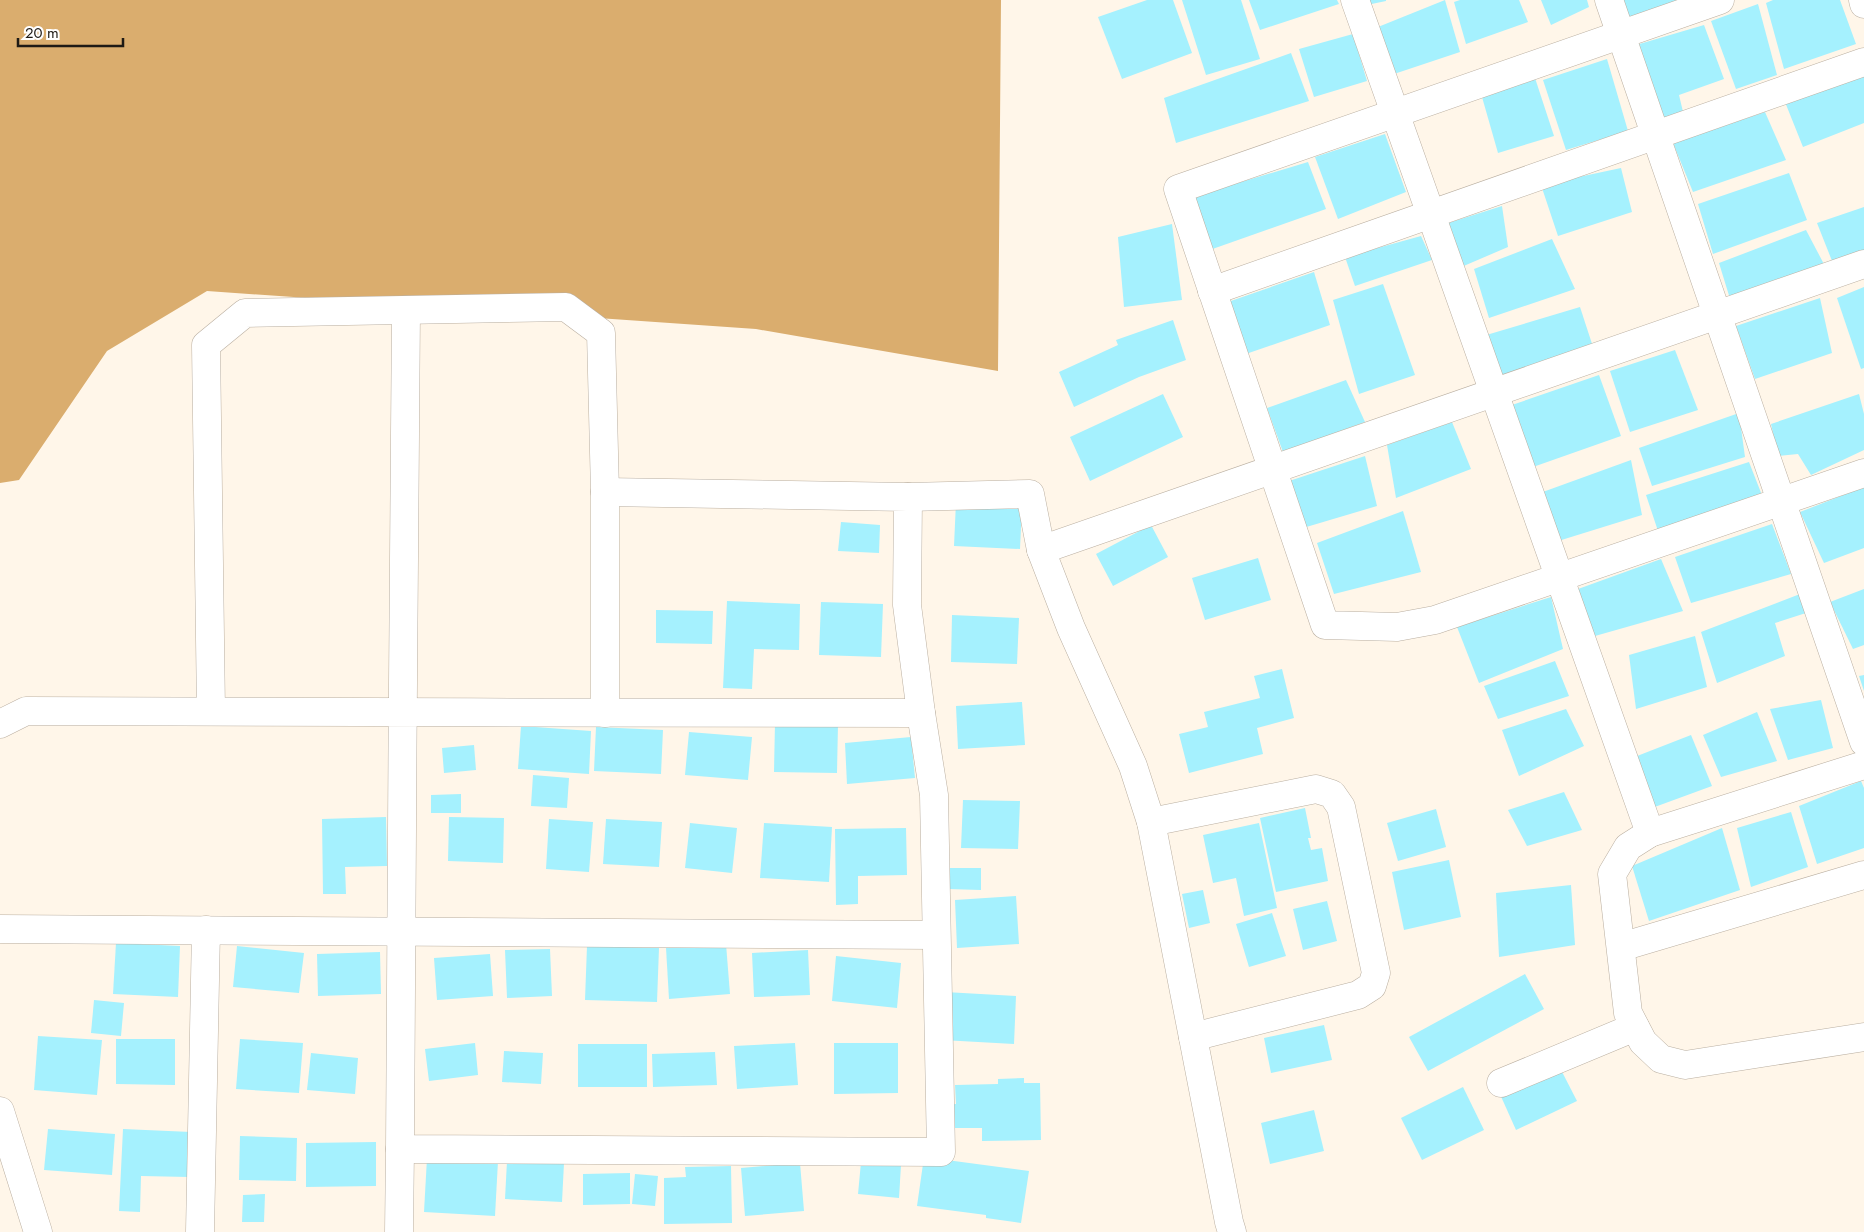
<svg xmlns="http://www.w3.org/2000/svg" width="1864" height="1232" font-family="Jost,sans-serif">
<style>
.forest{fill:#daad6e}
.building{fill:#a5f1fe}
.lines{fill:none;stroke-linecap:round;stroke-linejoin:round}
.minor-casing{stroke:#baafa1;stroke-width:29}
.minor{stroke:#fff;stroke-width:28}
</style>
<rect width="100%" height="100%" fill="#fff6e9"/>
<polygon class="forest" points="0,0 1001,0 998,371 756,329 207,291 107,351 19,480 0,483"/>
<g class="building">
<polygon points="1147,0 1173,0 1192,53 1122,79 1098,17"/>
<polygon points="1182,0 1241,0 1260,59 1206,75"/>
<polygon points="1249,0 1337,0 1339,4 1260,30"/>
<polygon points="1360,0 1386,0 1386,1 1362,6"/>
<polygon points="1445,0 1460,52 1391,75 1373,29"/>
<polygon points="1460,0 1519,0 1528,22 1466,44 1454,2"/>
<polygon points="1541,0 1587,0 1589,7 1551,25"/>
<polygon points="1617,0 1683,0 1626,25"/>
<polygon points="1773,0 1840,0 1856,44 1784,69 1766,3"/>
<polygon points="1758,4 1777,75 1736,89 1711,21"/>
<polygon points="1704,25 1724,79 1679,95 1684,116 1657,121 1636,45"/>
<polygon points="1353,34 1367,81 1314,97 1299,49"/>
<polygon points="1291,53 1309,101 1176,143 1164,98"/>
<polygon points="1607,59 1628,131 1566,150 1543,80"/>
<polygon points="1864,75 1864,123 1803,147 1785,102"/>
<polygon points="1535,78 1554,136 1498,153 1482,97"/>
<polygon points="1765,112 1786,160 1693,192 1673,143"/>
<polygon points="1385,134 1406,192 1338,219 1315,157"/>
<polygon points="1308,162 1326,209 1204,252 1188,198"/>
<polygon points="1621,168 1632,212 1558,236 1541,185"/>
<polygon points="1789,173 1807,220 1713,254 1698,204"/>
<polygon points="1502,206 1508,247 1452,271 1442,225"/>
<polygon points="1864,207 1864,260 1836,271 1817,223"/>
<polygon points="1172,224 1182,300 1124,307 1118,237"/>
<polygon points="1806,230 1826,268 1731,302 1719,263"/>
<polygon points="1421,236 1432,260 1355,286 1345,257"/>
<polygon points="1552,239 1575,289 1489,318 1474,269"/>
<polygon points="1314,272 1330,325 1240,356 1225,303"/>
<polygon points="1383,284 1415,375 1359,394 1333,300"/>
<polygon points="1864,287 1864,368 1861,369 1837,298"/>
<polygon points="1820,298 1832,353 1755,379 1736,326"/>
<polygon points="1580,307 1595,353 1498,384 1483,336"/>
<polygon points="1173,320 1186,360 1139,377 1074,407 1059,372 1118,345 1116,340"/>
<polygon points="1675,350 1698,410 1630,432 1610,371"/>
<polygon points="1599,375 1621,436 1533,467 1509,406"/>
<polygon points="1346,380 1365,422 1283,452 1267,408"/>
<polygon points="1163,394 1183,437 1090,481 1070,437"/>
<polygon points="1859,394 1864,414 1864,450 1811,475 1798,454 1778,456 1771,424"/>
<polygon points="1739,413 1745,457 1652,486 1639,448"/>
<polygon points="1452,422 1471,469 1396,498 1387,445"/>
<polygon points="1365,456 1377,506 1303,528 1283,483"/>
<polygon points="1631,460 1642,515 1555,542 1540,493"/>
<polygon points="1749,462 1765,503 1659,534 1646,495"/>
<polygon points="1864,487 1864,548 1824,563 1800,512"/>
<polygon points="956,502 1022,505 1020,549 954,546"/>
<polygon points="1403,511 1421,572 1334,594 1317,543"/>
<polygon points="841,522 880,525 879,553 838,551"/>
<polygon points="1772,524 1791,574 1691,603 1675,557"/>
<polygon points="1151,525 1168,557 1113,586 1096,554"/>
<polygon points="1258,558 1271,600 1205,620 1192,578"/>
<polygon points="1661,559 1683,611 1595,636 1578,589"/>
<polygon points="1864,589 1864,645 1853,649 1830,602"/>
<polygon points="1800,594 1806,613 1775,623 1785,656 1717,683 1701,632"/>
<polygon points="1551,597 1563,649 1479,683 1457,627"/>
<polygon points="727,601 800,604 799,650 754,649 752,689 723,688"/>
<polygon points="821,602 883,604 881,657 819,655"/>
<polygon points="656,610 713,611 712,644 656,643"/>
<polygon points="952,615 1019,618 1017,664 951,662"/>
<polygon points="1695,636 1707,687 1636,709 1629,655"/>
<polygon points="1555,661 1569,696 1498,719 1484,686"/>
<polygon points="1282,669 1294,718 1257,728 1263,754 1189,773 1179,734 1208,727 1204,712 1260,698 1254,676"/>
<polygon points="1864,675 1864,691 1859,676"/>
<polygon points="1821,700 1833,748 1788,760 1770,709"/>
<polygon points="1022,702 1025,745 958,749 956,706"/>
<polygon points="1566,709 1584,746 1519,776 1502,730"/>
<polygon points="1757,712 1777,761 1721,777 1703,735"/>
<polygon points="775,723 838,724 837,773 774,772"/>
<polygon points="521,726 591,731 589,774 518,769"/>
<polygon points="596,727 663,730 661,774 594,771"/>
<polygon points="689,732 752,737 748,780 685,775"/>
<polygon points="1691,735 1712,786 1652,808 1632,758"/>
<polygon points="911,737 915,778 847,784 845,743"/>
<polygon points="474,745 476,770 444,773 442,748"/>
<polygon points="533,775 569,778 567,808 531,806"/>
<polygon points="1861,781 1864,788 1864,848 1817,864 1799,806"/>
<polygon points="1564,792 1582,830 1527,846 1508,810"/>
<polygon points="461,794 461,813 431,813 431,795"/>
<polygon points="963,800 1020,801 1018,849 961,848"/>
<polygon points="1305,808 1311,838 1308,838 1311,850 1322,848 1328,881 1276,892 1260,818"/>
<polygon points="1436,809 1446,847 1398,861 1387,823"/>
<polygon points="1791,812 1808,867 1751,887 1737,828"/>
<polygon points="386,817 387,866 345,867 346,894 323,894 322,819"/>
<polygon points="449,817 504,818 503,863 448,861"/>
<polygon points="549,819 593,822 589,872 546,869"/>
<polygon points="606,819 662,822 659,867 603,864"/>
<polygon points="690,823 737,828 732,873 685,868"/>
<polygon points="764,823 832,827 829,882 760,878"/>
<polygon points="1259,823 1277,908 1244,916 1236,878 1213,883 1203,835"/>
<polygon points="906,828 907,875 858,876 858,904 836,905 835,829"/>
<polygon points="1722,828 1740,890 1649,921 1632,866"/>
<polygon points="1449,860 1461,917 1404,930 1392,872"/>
<polygon points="949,868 981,868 981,890 948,889"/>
<polygon points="1571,885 1575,945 1499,957 1496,893"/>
<polygon points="1203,890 1210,923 1189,928 1182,894"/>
<polygon points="1016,896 1019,944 957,948 955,900"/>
<polygon points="1327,901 1337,941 1303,950 1293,909"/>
<polygon points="1272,913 1286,956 1249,967 1236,924"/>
<polygon points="116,943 180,946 178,997 113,994"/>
<polygon points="726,944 730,994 669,999 666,948"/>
<polygon points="237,946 304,953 299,993 233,987"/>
<polygon points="587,946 659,948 657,1002 585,1000"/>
<polygon points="550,949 552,996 507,998 505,950"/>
<polygon points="808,950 810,995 754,997 752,953"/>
<polygon points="380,952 381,994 318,996 317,954"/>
<polygon points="490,954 493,996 437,1000 434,958"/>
<polygon points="836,956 901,963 897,1008 832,1001"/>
<polygon points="1525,974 1544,1009 1428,1071 1409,1037"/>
<polygon points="945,992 1016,996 1014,1044 942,1040"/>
<polygon points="94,1000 124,1003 121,1036 91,1033"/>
<polygon points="1324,1025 1332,1060 1271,1073 1264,1038"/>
<polygon points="38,1036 102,1040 97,1095 34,1090"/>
<polygon points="116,1039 175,1039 175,1085 116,1084"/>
<polygon points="240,1039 303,1043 299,1093 236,1089"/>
<polygon points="475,1043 478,1075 429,1081 425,1049"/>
<polygon points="795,1043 798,1085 737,1089 734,1046"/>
<polygon points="834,1043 898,1043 898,1093 834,1094"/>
<rect x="578" y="1044" width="69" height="43"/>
<polygon points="504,1051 543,1053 541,1084 502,1082"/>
<polygon points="715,1052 717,1085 653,1087 652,1054"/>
<polygon points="311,1053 358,1058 355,1094 307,1090"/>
<polygon points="1558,1064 1577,1101 1516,1130 1499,1092"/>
<polygon points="1024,1078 1024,1083 1040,1083 1041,1140 982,1141 982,1128 951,1128 951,1104 956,1104 955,1085 998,1084 998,1079"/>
<polygon points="1463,1087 1484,1130 1422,1160 1401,1118"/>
<polygon points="1314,1110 1324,1151 1270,1164 1261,1123"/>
<polygon points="48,1129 115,1134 112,1175 44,1170"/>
<polygon points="123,1129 191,1132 189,1177 141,1176 140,1212 119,1211"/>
<polygon points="240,1136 297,1138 296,1181 239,1180"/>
<polygon points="376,1142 376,1186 306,1187 306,1143"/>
<polygon points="924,1157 1029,1171 1021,1223 986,1218 986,1215 917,1206"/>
<polygon points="427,1158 498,1161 495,1216 424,1212"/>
<polygon points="507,1161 564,1163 562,1202 505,1199"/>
<polygon points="861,1162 901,1165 899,1198 858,1194"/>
<polygon points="800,1163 804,1211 745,1216 741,1168"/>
<polygon points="731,1166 732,1223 664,1224 664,1178 686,1177 685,1167"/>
<polygon points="630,1173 630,1204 583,1205 583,1174"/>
<polygon points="635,1174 658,1176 655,1206 632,1204"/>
<polygon points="265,1194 264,1222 242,1222 243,1195"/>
</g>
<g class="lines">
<defs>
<g id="minor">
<polyline points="1355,0 1650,833"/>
<polyline points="1609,0 1864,742"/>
<polyline points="1720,0 1178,189 1325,625 1397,627 1435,620 1864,473"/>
<polyline points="1863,0 1864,4"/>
<polyline points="1212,291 1864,62"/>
<polyline points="605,492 908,497 907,605 921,713"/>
<polyline points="908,497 1030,494 1041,550 1071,628 1133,766 1151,822 1229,1222 1232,1232"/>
<polyline points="1041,550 1864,264"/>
<polyline points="211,711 206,345 245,313 566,307 601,333 605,492 605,713"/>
<path d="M 0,724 L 26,711 C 324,712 623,713 921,713 L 934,795 L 941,1152 L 400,1149 C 401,869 404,590 406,310"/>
<polyline points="1864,765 1650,833 1628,847 1612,874 1628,1013 1643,1042 1661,1059 1685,1065 1864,1037"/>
<polyline points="1151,822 1316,789 1332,794 1341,807 1376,973 1372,986 1358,995 1193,1037"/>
<polyline points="0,929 936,935"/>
<polyline points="1621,947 1864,875"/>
<polyline points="1501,1083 1635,1027"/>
<polyline points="0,1111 38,1232"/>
<polyline points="200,1232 206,930"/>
<polyline points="399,1232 400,1149"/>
</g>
</defs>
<use href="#minor" class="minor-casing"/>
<use href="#minor" class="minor"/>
</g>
<path d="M18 38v8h105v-8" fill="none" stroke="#1e1a15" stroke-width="2.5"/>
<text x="25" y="38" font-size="15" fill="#1e1a15" stroke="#ffffff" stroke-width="4" paint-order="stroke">20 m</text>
</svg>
